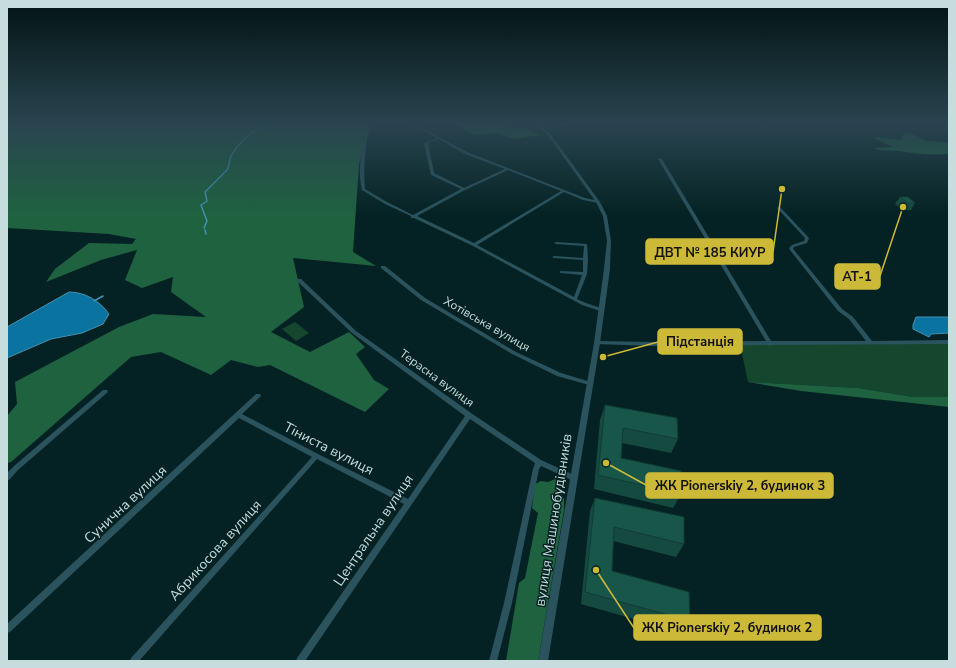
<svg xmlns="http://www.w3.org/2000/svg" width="956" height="668" font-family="'Nunito Sans',sans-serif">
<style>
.green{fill:#15472e}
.forest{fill:#1f6240}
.water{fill:#0b73a0;stroke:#4392b2}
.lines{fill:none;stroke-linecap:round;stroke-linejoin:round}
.stream{stroke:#4392b2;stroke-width:1.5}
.minor{fill:#2a535d;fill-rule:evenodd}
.tertiary{fill:#2a535d;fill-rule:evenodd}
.wall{fill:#154a40}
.building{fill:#18564a;stroke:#113c34}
.labels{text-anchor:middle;stroke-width:3;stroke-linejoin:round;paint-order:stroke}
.street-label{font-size:12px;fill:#c7dcdc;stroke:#042223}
.near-street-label{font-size:14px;fill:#c7dcdc;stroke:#042223}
.leader{fill:none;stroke:#cdb938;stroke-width:1.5}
.callout-dot{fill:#cdb938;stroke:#042223;stroke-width:1.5}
.callout{fill:#cdb938;stroke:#cdb938;stroke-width:1.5}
.callout-label{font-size:13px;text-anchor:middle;font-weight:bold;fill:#111}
</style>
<rect width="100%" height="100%" fill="#042223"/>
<g class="green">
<polygon points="295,322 309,333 296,341 282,329"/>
<polygon points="949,342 949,397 913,397 858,388 748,382 740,344"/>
</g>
<g class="forest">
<polygon points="7,123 368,123 369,125 359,164 353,252 376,266 293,258 304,307 271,332 310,352 349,332 365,347 356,354 374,380 389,389 365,412 270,365 258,367 231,360 211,375 161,352 131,357 11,462 7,463 7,416 17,404 15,382 119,327 153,314 206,317 171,292 173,277 142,288 125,280 137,250 101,260 46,282 55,269 89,243 132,244 136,239 109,234 7,228"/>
<polygon points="454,123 500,123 507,127 526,128 540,135 513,139 498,133 475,135"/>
<path d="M 904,133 L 912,134 L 927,141 L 949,143 L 949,154 C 932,155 916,154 898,151 C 889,150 882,152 874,148 L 893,147 L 874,138 L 874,137 L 901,140 Z"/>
<polygon points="748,382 858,388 913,397 949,397 949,407 801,391"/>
<polygon points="555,479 560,483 559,490 564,499 564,510 538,661 506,661 519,583 525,578 538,513 532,508 535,484 541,481 548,482"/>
</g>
<g class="water">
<path d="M 69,292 C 85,292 100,301 109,314 L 103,324 L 82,333 L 51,339 L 7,358 L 7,327 Z"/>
<polygon points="916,317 949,317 949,333 931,334 929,337 913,329 913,325"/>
</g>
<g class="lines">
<g class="stream">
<path d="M 204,228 L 207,221 L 201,205 L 207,201 L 205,192 L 227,170 C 230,166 229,161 231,156 C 237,144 248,136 258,128 L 259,123"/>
<polyline points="205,230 206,234"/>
<polyline points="94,301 103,296"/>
</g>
<g class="minor">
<path d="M 373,123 L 377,123 L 370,126 C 365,147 363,167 365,189 L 387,202 L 413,215 L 461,189 L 431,175 L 424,143 L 437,138 L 411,123 L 414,123 L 467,152 L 585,198 L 599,201 L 599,203 L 598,203 L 583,200 L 564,192 L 477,245 L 574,297 L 582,275 L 561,273 L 559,272 L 561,271 L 583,272 L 583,260 L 554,258 L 552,257 L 554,256 L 583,258 L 584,246 L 556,244 L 554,243 L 556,242 L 587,244 L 588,259 L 587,274 L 577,299 L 586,303 L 604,309 L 604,311 L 600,311 L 582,305 L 473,246 L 414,218 L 411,218 L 411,216 L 385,204 L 362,190 C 357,169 362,145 368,125 ZM 439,139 L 465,154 L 505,169 L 464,188 L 434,173 L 428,143 ZM 508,170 L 561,191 L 474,243 L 417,216 L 465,190 Z"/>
<polygon points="569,123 574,123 545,130 544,129"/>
<polygon points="659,158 662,159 771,341 866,341 849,319 838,311 790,250 789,248 792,245 804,241 805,238 778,209 777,208 779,207 780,207 809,238 807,243 794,247 793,248 794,250 842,309 853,317 872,341 949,340 949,344 772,345 770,346 768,345 654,346 595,344 594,343 597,341 654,342 766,341 658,159"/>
<polygon points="381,266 385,266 425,298 516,352 561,373 591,382 592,383 591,384 589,385 557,376 512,354 421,300 381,268"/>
<polygon points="297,279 301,279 356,331 471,413 541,460 576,476 577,478 576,480 574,481 541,466 539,469 512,603 497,661 489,661 504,603 533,469 535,463 470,419 305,661 296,661 297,658 404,504 317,459 139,661 130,661 131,658 312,457 239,418 10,632 7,633 7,624 256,394 260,394 261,396 242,414 318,454 408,499 465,416 352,333 297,281"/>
<polygon points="103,390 107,390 108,392 18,470 9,480 7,481 7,473 14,466"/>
</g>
<polygon class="tertiary" points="531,123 535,123 549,132 600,202 607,216 611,241 610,269 600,343 548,661 538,661 594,343 604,269 607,241 603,216 596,202 547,134"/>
</g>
<g class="wall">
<polygon points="900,197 915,203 911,210 902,210 895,204"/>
<polygon points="605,405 678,439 671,453 622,443 621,458 681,494 673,508 594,489 600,420"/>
<polygon points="595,498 684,544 676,557 613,541 612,571 690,621 680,632 581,604 590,511"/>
</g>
<g class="building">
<polygon points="900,197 908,197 915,203 907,203"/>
<polygon points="605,405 677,418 678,439 623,428 621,458 681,471 681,494 598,475"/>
<polygon points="595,498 684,517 684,544 614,527 612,571 689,592 690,621 585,592"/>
</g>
<linearGradient id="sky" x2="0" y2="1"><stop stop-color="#021313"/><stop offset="0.57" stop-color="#294450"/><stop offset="1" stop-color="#294450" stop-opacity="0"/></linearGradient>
<rect width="956" height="216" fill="url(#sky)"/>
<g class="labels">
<g class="street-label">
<text transform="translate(487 324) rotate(30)" y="4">Хотівська вулиця</text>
<text transform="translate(437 378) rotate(36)" y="4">Терасна вулиця</text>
</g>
<g class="near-street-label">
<text transform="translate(329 448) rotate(27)" y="5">Тіниста вулиця</text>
<text transform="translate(125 504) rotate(-43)" y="5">Сунична вулиця</text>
<text transform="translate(553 520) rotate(-81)" y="5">вулиця Машинобудівників</text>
<text transform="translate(373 530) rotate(-56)" y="5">Центральна вулиця</text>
<text transform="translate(215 550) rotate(-48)" y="5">Абрикосова вулиця</text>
</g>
</g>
<path class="leader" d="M782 189L773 252M903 207L880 276M603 357L658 342M606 463L646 485M596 570L634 628"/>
<g class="callout-dot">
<circle cx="782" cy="189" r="4"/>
<circle cx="903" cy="207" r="4"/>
<circle cx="603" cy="357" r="4"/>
<circle cx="606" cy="463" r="4"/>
<circle cx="596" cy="570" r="4"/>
</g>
<g class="callout">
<rect x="646" y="239" width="127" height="25" rx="4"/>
<rect x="835" y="264" width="45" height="25" rx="4"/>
<rect x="658" y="329" width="84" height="25" rx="4"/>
<rect x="646" y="473" width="187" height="25" rx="4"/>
<rect x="634" y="615" width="187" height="25" rx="4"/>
</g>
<g class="callout-label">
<text x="710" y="257">ДВТ № 185 КИУР</text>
<text x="857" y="281">АТ-1</text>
<text x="700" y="346">Підстанція</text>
<text x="740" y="490">ЖК Pionerskiy 2, будинок 3</text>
<text x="727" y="632">ЖК Pionerskiy 2, будинок 2</text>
</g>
<rect width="956" height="668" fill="none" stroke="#c7dcdc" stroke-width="16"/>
</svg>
